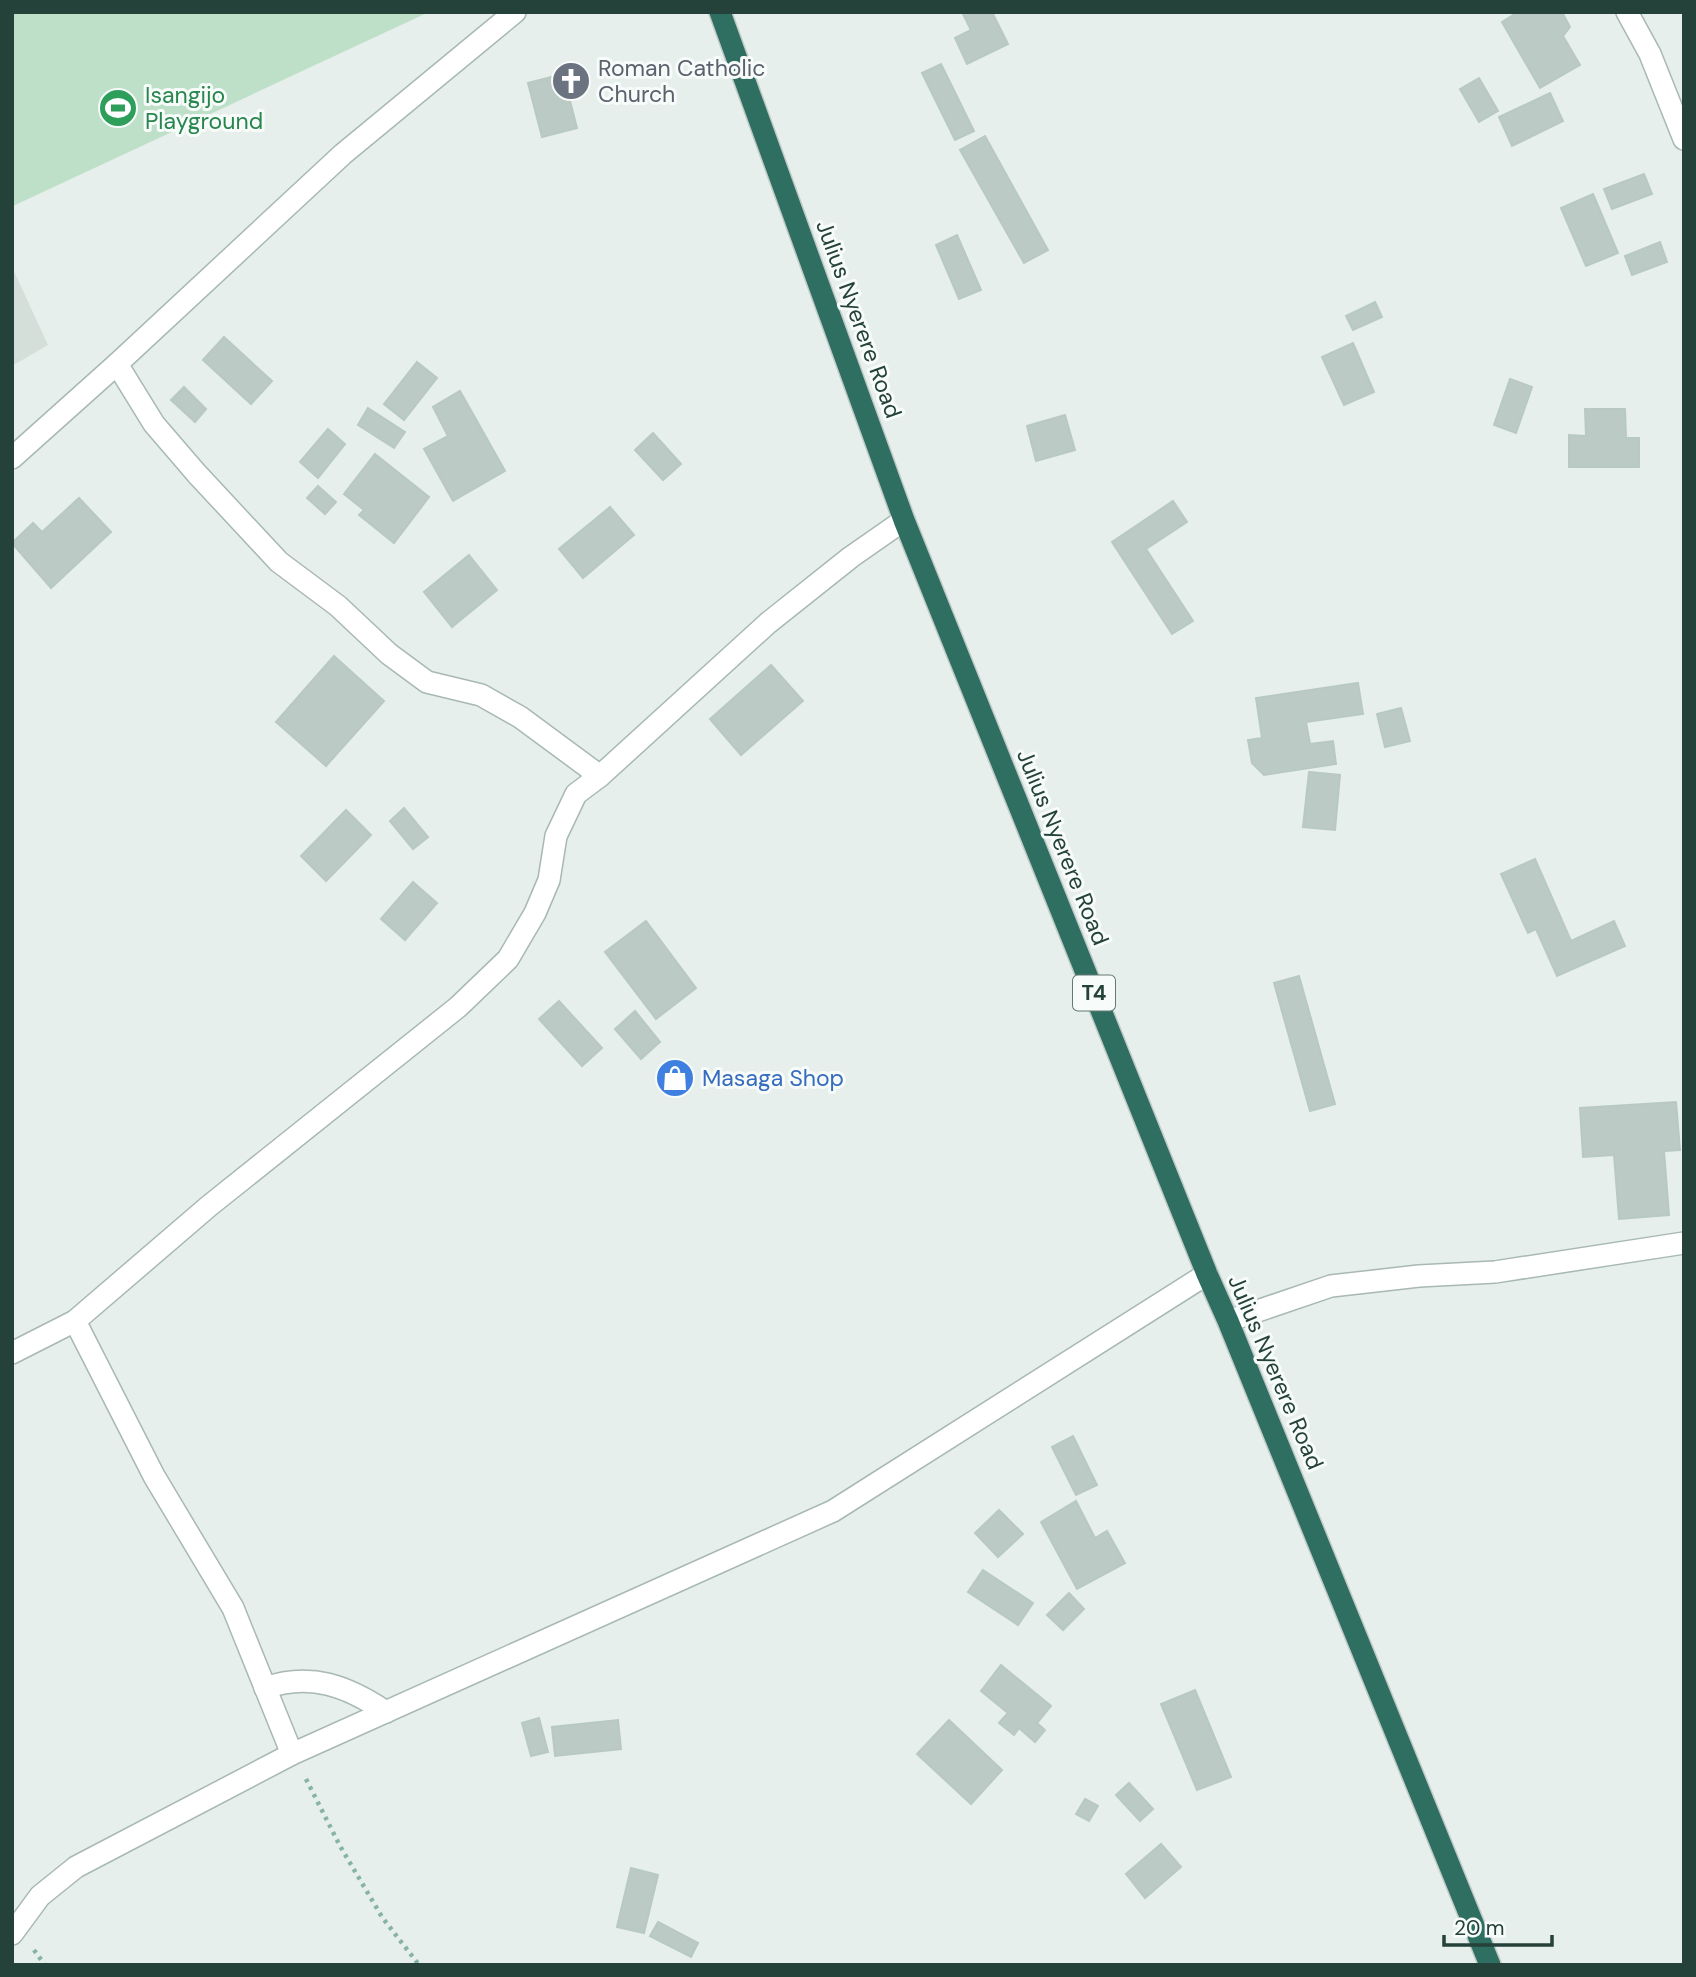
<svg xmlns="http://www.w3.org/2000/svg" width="1696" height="1977" font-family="'DM Sans',sans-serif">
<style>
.built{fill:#d4dfda}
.green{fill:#bfe0c8}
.building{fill:#bbcac4;stroke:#b8c9c2;stroke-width:2}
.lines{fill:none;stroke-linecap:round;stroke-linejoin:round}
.minor-casing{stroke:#a8b8b2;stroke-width:24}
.highway-casing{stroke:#c2cac8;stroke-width:24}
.path{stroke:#86b3a5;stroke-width:4.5;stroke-dasharray:3.5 5;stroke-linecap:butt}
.minor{stroke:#fff;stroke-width:21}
.highway{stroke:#2f6f62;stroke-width:21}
.labels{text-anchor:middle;stroke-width:6;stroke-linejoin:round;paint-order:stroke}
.shield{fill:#f7fbf9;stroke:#637a73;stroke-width:2}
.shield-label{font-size:21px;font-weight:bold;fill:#24423a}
.worship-label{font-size:23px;fill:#5b616d;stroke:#f7fbf9;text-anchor:start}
.leisure-label{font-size:23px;fill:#27864d;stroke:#f7fbf9;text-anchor:start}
.street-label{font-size:23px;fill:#24423a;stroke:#f7fbf9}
.shop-label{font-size:23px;fill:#366cbe;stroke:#f7fbf9;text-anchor:start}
</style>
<rect width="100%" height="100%" fill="#e6efeb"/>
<polygon class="built" points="12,267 48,345 12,366"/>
<polygon class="green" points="12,12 429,12 13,206"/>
<g class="building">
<polygon points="962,12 992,12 1008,44 967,64 955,38 971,30"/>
<polygon points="1518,12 1562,12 1570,27 1563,36 1580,65 1540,88 1502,22"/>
<polygon points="941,64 974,131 955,140 922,73"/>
<polygon points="563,74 577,128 542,137 528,83"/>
<polygon points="1479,78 1498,111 1479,122 1460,89"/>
<polygon points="1550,93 1563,121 1512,146 1499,117"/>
<polygon points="985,136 1048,250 1024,263 960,150"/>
<polygon points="1644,174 1652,194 1612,209 1604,189"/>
<polygon points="1593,194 1618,253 1586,266 1561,208"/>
<polygon points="957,235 981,290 959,299 936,245"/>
<polygon points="1660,242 1667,262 1632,275 1625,256"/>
<polygon points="1375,302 1382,317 1353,330 1346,316"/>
<polygon points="224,337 272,381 251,404 203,360"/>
<polygon points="1353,343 1374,392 1344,405 1322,357"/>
<polygon points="417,362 437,378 404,420 384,404"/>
<polygon points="1510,379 1532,387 1516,433 1494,425"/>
<polygon points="184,387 206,409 195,422 171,400"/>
<polygon points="460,391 505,471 453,501 424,449 448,436 433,407"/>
<polygon points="368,408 405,432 394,448 358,425"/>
<polygon points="1585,409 1625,409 1626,438 1639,438 1639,467 1569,467 1569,435 1586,436"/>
<polygon points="1065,415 1075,450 1036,461 1027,426"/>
<polygon points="328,429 345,444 318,478 300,462"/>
<polygon points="653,433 681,464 663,480 635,450"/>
<polygon points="375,454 429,497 394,543 359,515 364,510 344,494"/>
<polygon points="318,486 336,502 325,514 307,498"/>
<polygon points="79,498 111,532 51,588 12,543 33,523 42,532"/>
<polygon points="1173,501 1187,522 1146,549 1193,621 1172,634 1112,542"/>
<polygon points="610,507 634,535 583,578 559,549"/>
<polygon points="469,555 497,590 452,627 424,592"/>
<polygon points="334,656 384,701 326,766 276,722"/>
<polygon points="771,665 803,701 741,755 710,719"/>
<polygon points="1358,683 1363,714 1306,722 1310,744 1333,741 1336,764 1264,775 1252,763 1248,740 1262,738 1256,698"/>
<polygon points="1401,708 1410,741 1385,747 1377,714"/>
<polygon points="1309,772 1340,775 1335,830 1303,827"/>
<polygon points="404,808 428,837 413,849 390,821"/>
<polygon points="346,810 371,835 326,881 301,856"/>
<polygon points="1535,859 1571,941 1614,921 1625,946 1557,976 1536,929 1528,933 1501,874"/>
<polygon points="413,882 437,903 405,940 381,919"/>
<polygon points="646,921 696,988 656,1019 605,952"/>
<polygon points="1299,976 1335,1104 1310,1111 1274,983"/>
<polygon points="559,1001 602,1048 582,1066 539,1019"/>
<polygon points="635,1011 660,1042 641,1059 615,1029"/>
<polygon points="1676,1102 1680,1150 1664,1151 1669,1215 1619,1219 1614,1155 1583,1157 1580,1108"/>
<polygon points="1073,1436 1097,1485 1076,1495 1052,1447"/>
<polygon points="1076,1501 1095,1538 1107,1531 1125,1563 1077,1589 1041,1522"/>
<polygon points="999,1510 1023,1534 998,1557 975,1533"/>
<polygon points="983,1570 1033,1603 1018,1625 968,1592"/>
<polygon points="1069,1593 1084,1609 1063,1630 1047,1615"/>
<polygon points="1001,1665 1051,1706 1037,1723 1045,1730 1035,1742 1019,1728 1014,1735 999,1723 1008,1713 981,1691"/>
<polygon points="1195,1690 1231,1777 1197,1790 1161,1704"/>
<polygon points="539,1718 548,1752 531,1756 522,1723"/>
<polygon points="618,1720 621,1749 555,1756 552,1727"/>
<polygon points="949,1720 1002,1770 971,1804 917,1754"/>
<polygon points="1129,1783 1153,1809 1140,1821 1116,1795"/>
<polygon points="1085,1799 1098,1806 1089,1821 1076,1814"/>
<polygon points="1161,1844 1181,1867 1145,1898 1126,1874"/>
<polygon points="631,1868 658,1875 644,1933 617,1927"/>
<polygon points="658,1922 698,1943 691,1957 650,1936"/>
</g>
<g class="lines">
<defs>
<g id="minor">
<polyline points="1627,12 1650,54 1684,139"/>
<polyline points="117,364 154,424 197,474 279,562 338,606 389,654 427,682 481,695 520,717 600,776"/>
<polyline points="12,458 117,364 343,154 515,12"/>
<polyline points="75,1321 154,1476 233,1608 292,1754"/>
<polyline points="1228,1321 1331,1286 1419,1276 1495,1272 1684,1243"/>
<polyline points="12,1353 75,1321 209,1206 458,1007 508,959 535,913 549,880 556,836 576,794 600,776 768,623 851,557 904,520"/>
<path d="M 265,1688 C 311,1672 347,1686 386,1712"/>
<polyline points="12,1934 40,1896 76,1867 292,1754 833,1511 1207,1274"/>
</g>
<polyline id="highway" points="720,12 904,520 1207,1274 1228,1321 1490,1965"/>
</defs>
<use href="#minor" class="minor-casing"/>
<use href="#highway" class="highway-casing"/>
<g class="path">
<polyline points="306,1779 340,1846 382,1917 419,1965"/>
<polyline points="34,1950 45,1965"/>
</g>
<use href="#minor" class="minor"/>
<use href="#highway" class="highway"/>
</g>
<defs>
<symbol id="church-disc" viewBox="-11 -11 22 22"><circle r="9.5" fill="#6b7280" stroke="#f7fbf9"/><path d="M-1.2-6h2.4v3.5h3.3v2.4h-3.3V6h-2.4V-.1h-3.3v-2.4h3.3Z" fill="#fff"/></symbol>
<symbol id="stadium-disc" viewBox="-11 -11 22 22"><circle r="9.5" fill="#2e9e5b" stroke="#f7fbf9"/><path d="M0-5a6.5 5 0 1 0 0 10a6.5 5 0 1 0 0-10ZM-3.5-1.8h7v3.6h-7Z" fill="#fff"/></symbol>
<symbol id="shop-disc" viewBox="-11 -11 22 22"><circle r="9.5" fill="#3f7fe0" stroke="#f7fbf9"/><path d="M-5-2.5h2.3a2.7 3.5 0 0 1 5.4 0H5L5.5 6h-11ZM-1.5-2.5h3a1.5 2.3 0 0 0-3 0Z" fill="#fff"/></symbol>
</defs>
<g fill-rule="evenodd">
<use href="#church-disc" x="549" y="59" width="44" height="44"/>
<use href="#stadium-disc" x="96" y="86" width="44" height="44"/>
<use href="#shop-disc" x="653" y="1056" width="44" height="44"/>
</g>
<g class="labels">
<rect class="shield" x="1073" y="975.5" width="42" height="35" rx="5"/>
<g class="shield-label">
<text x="1094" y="1000">T4</text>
</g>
<g class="worship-label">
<text x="598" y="76">Roman Catholic<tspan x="598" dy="26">Church</tspan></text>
</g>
<g class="leisure-label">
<text x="145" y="103">Isangijo<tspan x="145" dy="26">Playground</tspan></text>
</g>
<g class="street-label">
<text transform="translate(859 319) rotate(70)" y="8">Julius Nyerere Road</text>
<text transform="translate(1063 847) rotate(68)" y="8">Julius Nyerere Road</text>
<text transform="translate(1276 1372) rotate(67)" y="8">Julius Nyerere Road</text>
</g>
<g class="shop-label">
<text x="702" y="1086">Masaga Shop</text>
</g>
</g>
<rect width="1696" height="1977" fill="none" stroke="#24423a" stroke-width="28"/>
<path d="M1444 1935v10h108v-10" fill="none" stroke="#24423a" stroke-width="3.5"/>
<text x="1454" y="1935" font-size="21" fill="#24423a" stroke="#f7fbf9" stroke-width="5" paint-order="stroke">20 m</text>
</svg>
